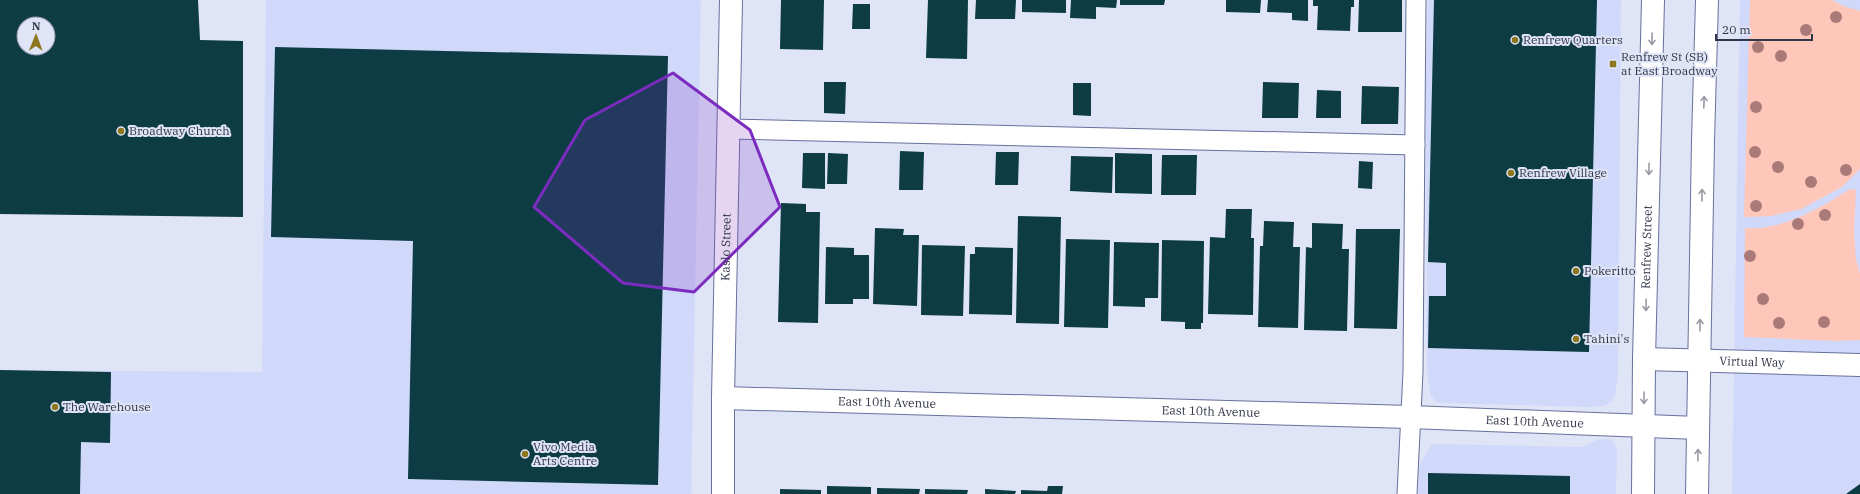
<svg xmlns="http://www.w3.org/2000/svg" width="1860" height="494" font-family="'IBM Plex Serif',serif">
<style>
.built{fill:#d1d9fa}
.green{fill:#ffc7b9}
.building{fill:#0d3c45;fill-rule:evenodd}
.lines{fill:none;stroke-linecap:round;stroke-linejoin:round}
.lane-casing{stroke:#67719b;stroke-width:21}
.street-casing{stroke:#67719b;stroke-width:24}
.secondary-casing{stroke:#67719b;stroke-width:24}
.lane{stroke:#fff;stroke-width:19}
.street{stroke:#fff;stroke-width:22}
.secondary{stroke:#fff;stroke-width:22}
.tree{fill:#a97a77}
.oneway{stroke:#989aa4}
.marked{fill:#7b2cbf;fill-opacity:0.2;stroke:#7b2cbf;stroke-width:3;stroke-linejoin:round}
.poi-dot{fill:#8d761b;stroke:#dfe4f7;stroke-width:1.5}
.labels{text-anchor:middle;stroke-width:4;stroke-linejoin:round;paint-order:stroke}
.poi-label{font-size:12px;fill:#313548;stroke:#dfe4f7;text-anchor:start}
.street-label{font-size:12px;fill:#313548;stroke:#dfe4f7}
</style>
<rect width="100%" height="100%" fill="#dfe4f7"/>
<g class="built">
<polygon points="266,0 701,0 691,494 0,494 0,370 262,372"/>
<polygon points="1428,0 1621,0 1618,373 1615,395 1611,402 1604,406 1589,407 1442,403 1436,402 1431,396 1427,373 1426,75"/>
<polygon points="1740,0 1860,0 1860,494 1732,494"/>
<polygon points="1604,439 1612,440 1615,444 1617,452 1616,494 1418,494 1419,466 1432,444 1584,447 1596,440"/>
</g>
<g class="green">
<polygon points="1750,0 1832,0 1843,6 1860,11 1860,169 1842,187 1801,209 1771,216 1744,217"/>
<path d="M 1850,189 L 1856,190 L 1854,232 L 1856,259 L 1860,274 L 1860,340 L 1836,341 L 1744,337 L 1745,228 C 1779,232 1823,207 1850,189 Z"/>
</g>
<g class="building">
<path d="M 0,0 L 198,0 L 200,40 L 243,41 L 243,217 L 0,214 ZM 24,24 L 48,24 L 48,48 L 24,48 Z"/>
<polygon points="781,0 824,0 823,50 780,49"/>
<polygon points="928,0 968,0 967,59 926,58"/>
<polygon points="976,0 1016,0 1015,19 975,19"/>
<polygon points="1022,0 1066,0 1066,13 1022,12"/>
<polygon points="1071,0 1117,0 1116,8 1096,7 1096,19 1070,18"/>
<polygon points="1120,0 1165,0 1164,5 1120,5"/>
<polygon points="1226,0 1261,0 1260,13 1226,12"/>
<polygon points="1268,0 1308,0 1308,21 1292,20 1292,13 1267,12"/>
<polygon points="1313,0 1354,0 1354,7 1351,7 1350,31 1317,30 1318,6 1313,6"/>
<polygon points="1359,0 1402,0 1402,32 1358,32"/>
<polygon points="1434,0 1597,0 1589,352 1428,348 1429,296 1446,296 1446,263 1428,262"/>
<polygon points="853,4 870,4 870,29 852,29"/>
<polygon points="275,47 668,56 658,485 408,479 413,241 271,237"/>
<polygon points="824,82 846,82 845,114 824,113"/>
<polygon points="1263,82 1299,83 1298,118 1262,118"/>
<polygon points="1073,83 1091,83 1091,116 1073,115"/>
<polygon points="1362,86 1399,87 1398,124 1361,124"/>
<polygon points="1317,90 1341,91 1341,118 1316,118"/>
<polygon points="900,151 924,152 923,190 899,190"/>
<polygon points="996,152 1019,152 1018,185 995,185"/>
<polygon points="803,153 825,153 825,189 802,188"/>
<polygon points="828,153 848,154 847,184 827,184"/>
<polygon points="1115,153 1152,154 1152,194 1115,193"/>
<polygon points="1162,155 1197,155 1196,195 1161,195"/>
<polygon points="1071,156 1113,157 1112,193 1070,191"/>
<polygon points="1359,161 1373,162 1372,189 1358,188"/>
<polygon points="781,203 806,204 806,212 820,212 818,323 778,322"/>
<polygon points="1226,209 1252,209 1251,238 1254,238 1253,315 1208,314 1210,237 1225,238"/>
<polygon points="1018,216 1061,217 1059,324 1016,323"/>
<polygon points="1264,221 1294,222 1293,247 1300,247 1298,328 1258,327 1260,246 1263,246"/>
<polygon points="1312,223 1343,224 1342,249 1349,249 1347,331 1304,330 1306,247 1312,248"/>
<polygon points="875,228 904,229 903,235 919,235 917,306 873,304"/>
<polygon points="1356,229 1400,229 1397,329 1354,328"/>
<polygon points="1066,239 1110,240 1108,328 1064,327"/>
<polygon points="1162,240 1204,241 1203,323 1201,323 1201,329 1185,329 1185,322 1161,321"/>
<polygon points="1114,242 1159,243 1158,298 1145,298 1145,307 1113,306"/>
<polygon points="922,245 965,246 963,316 921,315"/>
<polygon points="826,247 854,248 854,255 869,255 869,299 853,299 853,304 825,304"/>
<polygon points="975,247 1013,248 1012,315 969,314 970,254 975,254"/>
<polygon points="0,370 111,372 110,443 81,442 80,494 0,494"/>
<polygon points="1428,473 1570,476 1570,494 1428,494"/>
<polygon points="1860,484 1860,494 1846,494"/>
<polygon points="827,486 871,487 871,494 827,494"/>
<polygon points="1048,486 1063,486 1062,494 1021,494 1021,490 1047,491"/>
<polygon points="877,488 920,489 919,494 877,494"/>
<polygon points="780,489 821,490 821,494 780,494"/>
<polygon points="925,489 968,490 967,494 925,494"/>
<polygon points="985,489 1016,491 1015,494 985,494"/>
</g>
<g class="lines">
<defs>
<g id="lane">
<polyline points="729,129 1415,145"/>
<polyline points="1407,494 1413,372 1416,0"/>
</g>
<g id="street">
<path id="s1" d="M 1644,359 L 1860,365"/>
<path id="s2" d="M 723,398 L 1410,417 L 1698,428"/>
<path id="s3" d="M 723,494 L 723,398 L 731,0"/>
</g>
<g id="secondary">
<path id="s4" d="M 1643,494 L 1644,359 L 1653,0"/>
<polyline points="1697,494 1703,141 1707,0"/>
</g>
</defs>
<use href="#lane" class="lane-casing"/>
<use href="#street" class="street-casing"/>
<use href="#secondary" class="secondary-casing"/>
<use href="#lane" class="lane"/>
<use href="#street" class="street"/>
<use href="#secondary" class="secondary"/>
</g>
<g class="tree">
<circle cx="1836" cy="17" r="6"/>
<circle cx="1806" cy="30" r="6"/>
<circle cx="1758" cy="47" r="6"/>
<circle cx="1781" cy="56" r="6"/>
<circle cx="1756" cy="107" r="6"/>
<circle cx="1755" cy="152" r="6"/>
<circle cx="1778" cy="167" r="6"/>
<circle cx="1846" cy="170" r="6"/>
<circle cx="1811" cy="182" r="6"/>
<circle cx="1756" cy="206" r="6"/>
<circle cx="1825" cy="215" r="6"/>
<circle cx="1798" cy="224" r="6"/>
<circle cx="1750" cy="256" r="6"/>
<circle cx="1763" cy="299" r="6"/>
<circle cx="1824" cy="322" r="6"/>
<circle cx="1779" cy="323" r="6"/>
</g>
<defs><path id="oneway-shaft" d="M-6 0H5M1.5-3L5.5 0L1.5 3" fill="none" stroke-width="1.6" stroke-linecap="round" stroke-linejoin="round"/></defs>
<g class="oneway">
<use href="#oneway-shaft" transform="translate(1652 39) rotate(91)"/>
<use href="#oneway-shaft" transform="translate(1704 102) rotate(-88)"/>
<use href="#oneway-shaft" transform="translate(1649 169) rotate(91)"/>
<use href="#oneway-shaft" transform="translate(1702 195) rotate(-89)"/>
<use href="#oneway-shaft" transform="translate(1646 305) rotate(91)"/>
<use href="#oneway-shaft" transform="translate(1700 325) rotate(-89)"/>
<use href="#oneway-shaft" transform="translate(1644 398) rotate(91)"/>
<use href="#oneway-shaft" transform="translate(1698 455) rotate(-89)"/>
</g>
<path class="marked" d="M 673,73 L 750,130 L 780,207 L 694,292 L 623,283 L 534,207 L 585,120 Z"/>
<g class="poi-dot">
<circle cx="1515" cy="40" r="4"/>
<rect x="1609" y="60" width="8" height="8" rx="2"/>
<circle cx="121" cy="131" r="4"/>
<circle cx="1511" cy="173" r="4"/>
<circle cx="1576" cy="271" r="4"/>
<circle cx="1576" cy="339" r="4"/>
<circle cx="55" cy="407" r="4"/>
<circle cx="525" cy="454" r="4"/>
</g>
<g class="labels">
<g class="poi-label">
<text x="1523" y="44">Renfrew Quarters</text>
<text x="1621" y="61">Renfrew St (SB)<tspan x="1621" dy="14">at East Broadway</tspan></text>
<text x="129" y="135">Broadway Church</text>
<text x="1519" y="177">Renfrew Village</text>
<text x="1584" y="275">Pokeritto</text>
<text x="1584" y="343">Tahini's</text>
<text x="63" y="411">The Warehouse</text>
<text x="533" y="451">Vivo Media<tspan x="533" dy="14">Arts Centre</tspan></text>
</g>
<g class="street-label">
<text dy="4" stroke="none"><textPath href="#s3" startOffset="247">Kaslo Street</textPath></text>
<text dy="4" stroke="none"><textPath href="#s4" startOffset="247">Renfrew Street</textPath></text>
<text dy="4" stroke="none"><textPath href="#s1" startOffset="108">Virtual Way</textPath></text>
<text dy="4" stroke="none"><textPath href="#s2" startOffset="164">East 10th Avenue</textPath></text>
<text dy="4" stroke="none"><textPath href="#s2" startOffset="488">East 10th Avenue</textPath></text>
<text dy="4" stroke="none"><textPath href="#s2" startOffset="812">East 10th Avenue</textPath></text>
</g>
</g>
<g transform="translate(36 36) rotate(1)"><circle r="19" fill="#dfe4f7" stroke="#999eb1"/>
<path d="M0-3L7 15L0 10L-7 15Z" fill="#8d761b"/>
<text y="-6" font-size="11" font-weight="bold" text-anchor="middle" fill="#313548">N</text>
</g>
<path d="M1716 34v6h96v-6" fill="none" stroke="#313548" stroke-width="2"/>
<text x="1722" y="34" font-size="12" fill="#313548" stroke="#dfe4f7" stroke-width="3" paint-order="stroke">20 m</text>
</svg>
